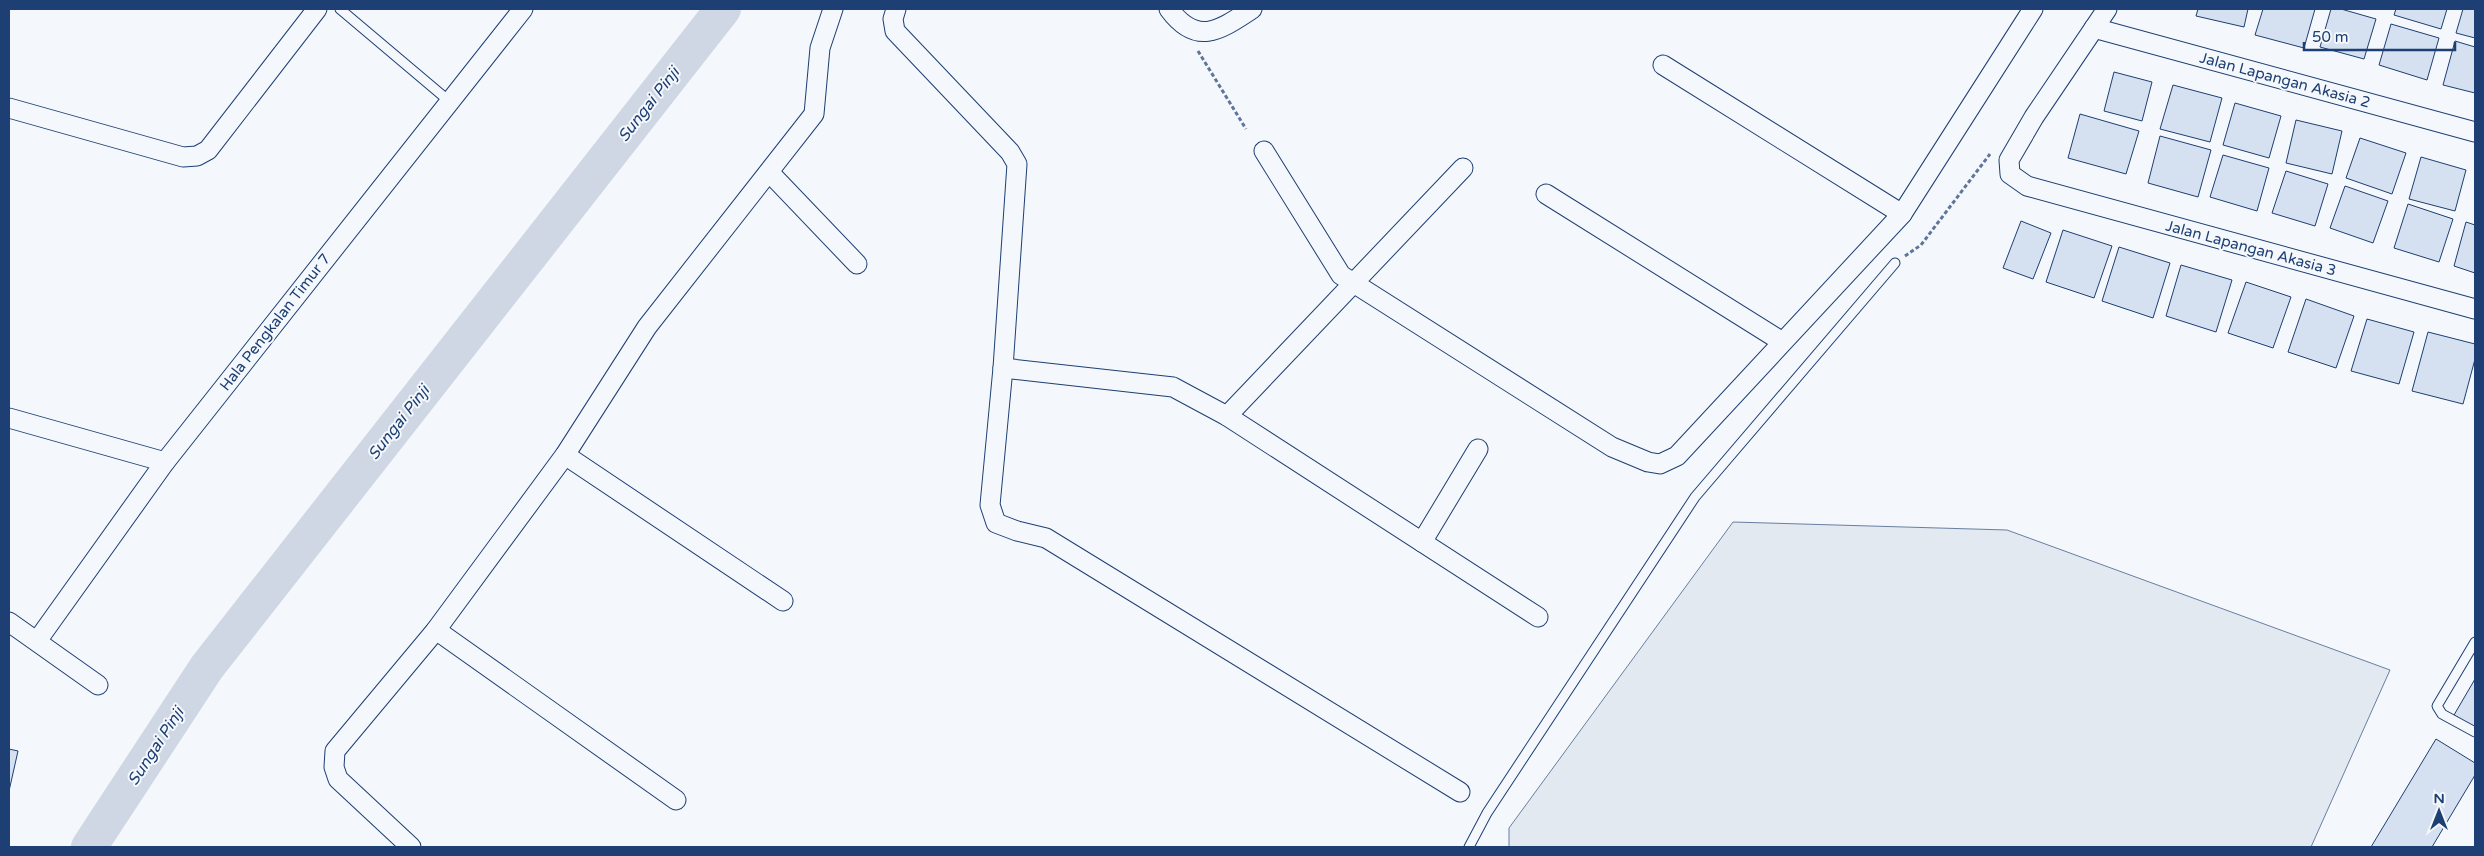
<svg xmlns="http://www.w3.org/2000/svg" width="2484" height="856" font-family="'Varela Round',sans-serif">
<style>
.green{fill:#e3e9f0;stroke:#687fa3}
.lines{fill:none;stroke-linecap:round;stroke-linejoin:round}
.river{stroke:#cfd7e4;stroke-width:36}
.building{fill:#d5e0f0;stroke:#1d3f73}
.service-casing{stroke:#1d3f73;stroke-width:11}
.minor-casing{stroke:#1d3f73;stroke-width:21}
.path{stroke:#5e769c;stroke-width:3;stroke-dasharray:4 2.5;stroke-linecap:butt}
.service{stroke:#f4f7fb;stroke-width:9}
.minor{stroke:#f4f7fb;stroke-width:19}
.labels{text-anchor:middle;stroke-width:4;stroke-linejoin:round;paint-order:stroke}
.street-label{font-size:15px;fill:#1d3f73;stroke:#f4f7fb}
.water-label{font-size:16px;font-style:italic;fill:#1d3f73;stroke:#f4f7fb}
</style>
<rect width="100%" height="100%" fill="#f4f7fb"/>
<polygon class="green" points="1733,522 2007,530 2390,670 2311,847 1509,847 1509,828"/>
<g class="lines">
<polyline class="river" points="89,847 207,667 723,9"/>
</g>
<g class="building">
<polygon points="2198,9 2248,9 2244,27 2196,16"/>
<polygon points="2263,9 2315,9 2304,48 2255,35"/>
<polygon points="2331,9 2341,9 2376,19 2364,59 2320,47"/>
<polygon points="2396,9 2447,9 2441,29 2394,15"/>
<polygon points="2463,9 2475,9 2475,38 2456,33"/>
<polygon points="2391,24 2439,38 2427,80 2379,65"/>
<polygon points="2455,41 2475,47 2475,93 2443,85"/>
<polygon points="2114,72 2152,82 2142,121 2104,111"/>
<polygon points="2173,85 2222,98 2210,142 2160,129"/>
<polygon points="2235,103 2281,116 2269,158 2223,145"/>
<polygon points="2080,114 2139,131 2126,174 2068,158"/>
<polygon points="2296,120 2342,131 2332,174 2286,163"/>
<polygon points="2160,136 2211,150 2198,197 2148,183"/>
<polygon points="2360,138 2406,153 2392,194 2346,178"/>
<polygon points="2223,155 2269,168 2257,211 2210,197"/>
<polygon points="2421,157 2466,170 2455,211 2409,199"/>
<polygon points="2286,171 2328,184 2315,226 2272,213"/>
<polygon points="2345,186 2388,201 2373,243 2330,228"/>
<polygon points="2408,204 2453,219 2439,262 2394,248"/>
<polygon points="2021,221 2051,233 2033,279 2003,268"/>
<polygon points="2466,222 2475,225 2475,273 2454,266"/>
<polygon points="2063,230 2112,246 2094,298 2046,282"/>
<polygon points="2119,247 2170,263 2153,318 2102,301"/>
<polygon points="2181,265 2232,280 2216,332 2166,316"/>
<polygon points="2246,282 2291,297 2273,348 2228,333"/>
<polygon points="2306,299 2354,316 2336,368 2288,352"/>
<polygon points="2367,319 2414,332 2399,384 2351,371"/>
<polygon points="2428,332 2475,344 2475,359 2463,404 2412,391"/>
<polygon points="2475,679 2475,728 2454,715"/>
<polygon points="2436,739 2475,763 2475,775 2432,847 2371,847"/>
<polygon points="9,749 18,751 9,791"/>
</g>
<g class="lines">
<defs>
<g id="service">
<polyline points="340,9 449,101"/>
<polyline points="2475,642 2437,706 2442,714 2475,732"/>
<polyline points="1469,847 1487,813 1695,497 1895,263"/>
</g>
<g id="minor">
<polyline points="896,9 893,19 895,31 1010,152 1017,164 1003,368 990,505 996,523 1017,531 1046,538 1460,792"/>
<path d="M 1169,9 C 1197,47 1220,30 1252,9"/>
<polyline points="2107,9 2034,117 2009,160 2010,174 2027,186 2475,309"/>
<polyline points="2094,28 2475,132"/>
<polyline points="1663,65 1902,214"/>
<polyline points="9,108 183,157 197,156 208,150 317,9"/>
<polyline points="1264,151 1341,275 1612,447 1648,462 1660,464 1677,456 1902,214 2033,9"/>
<polyline points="769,172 857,264"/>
<polyline points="1546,194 1781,341"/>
<polyline points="1003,368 1173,387 1227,416 1538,617"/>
<polyline points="1227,416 1463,168"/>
<polyline points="9,418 165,462"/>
<polyline points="565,455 783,601"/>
<polyline points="1422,542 1478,449"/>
<polyline points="9,622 98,685"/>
<polyline points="436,630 676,800"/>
<polyline points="37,641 165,462 523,9"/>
<polyline points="411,847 338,779 334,767 335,751 436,630 565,455 647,327 814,114 820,48 833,9"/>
</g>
</defs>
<use href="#service" class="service-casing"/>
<use href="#minor" class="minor-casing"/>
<g class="path">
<polyline points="1198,51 1246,129"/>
<polyline points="1905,256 1921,245 1990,154"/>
</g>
<use href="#service" class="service"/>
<use href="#minor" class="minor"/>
</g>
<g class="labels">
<g class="street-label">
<text transform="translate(2285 80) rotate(15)" y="5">Jalan Lapangan Akasia 2</text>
<text transform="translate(2251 248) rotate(15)" y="5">Jalan Lapangan Akasia 3</text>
<text transform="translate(275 322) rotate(-52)" y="5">Hala Pengkalan Timur 7</text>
</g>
<g class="water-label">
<text transform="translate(648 104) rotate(-52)" y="6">Sungai Pinji</text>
<text transform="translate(398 422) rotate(-52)" y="6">Sungai Pinji</text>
<text transform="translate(155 746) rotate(-57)" y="6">Sungai Pinji</text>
</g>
</g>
<rect width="2484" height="856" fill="none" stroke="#1d3f73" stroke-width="20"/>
<g transform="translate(2439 811)" stroke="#f4f7fb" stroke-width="4" paint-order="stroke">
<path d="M0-4L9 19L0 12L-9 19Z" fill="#1d3f73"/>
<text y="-8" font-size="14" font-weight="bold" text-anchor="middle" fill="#1d3f73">N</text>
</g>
<path d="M2304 42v8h151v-8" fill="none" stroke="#1d3f73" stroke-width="2.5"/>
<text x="2312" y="42" font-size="15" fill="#1d3f73" stroke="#f4f7fb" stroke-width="4" paint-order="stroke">50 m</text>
</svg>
